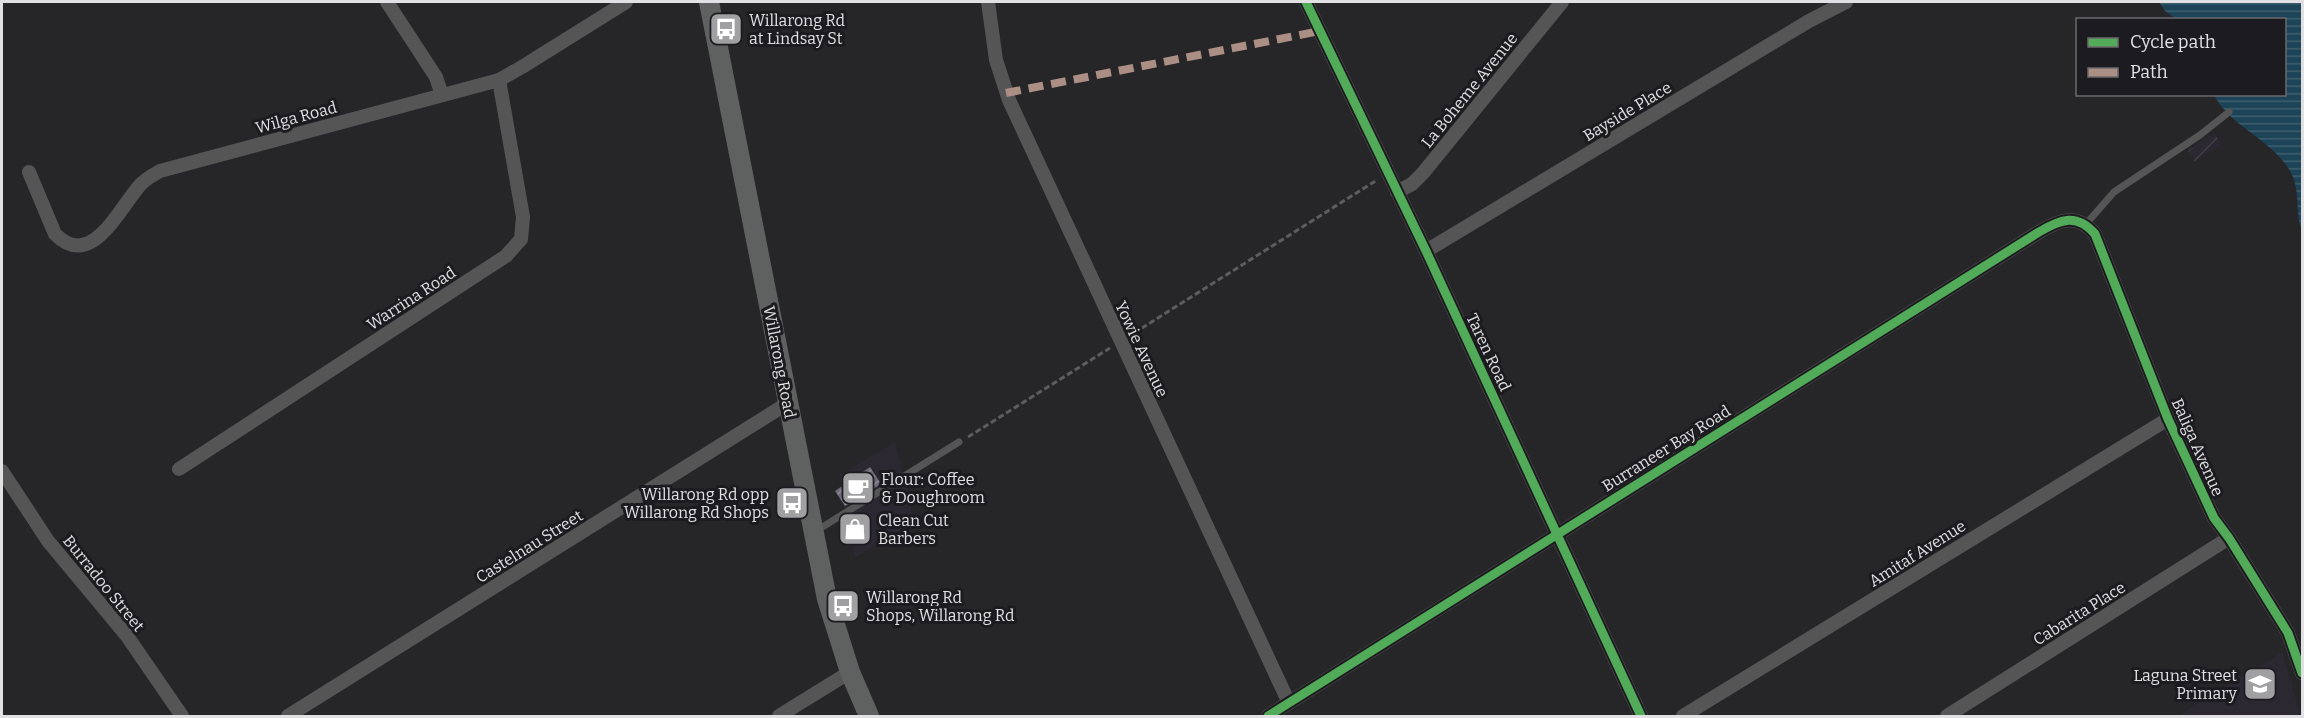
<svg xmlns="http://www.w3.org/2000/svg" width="2304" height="718" font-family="Bitter,serif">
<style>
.built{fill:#2b2832}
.industrial{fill:url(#industrial-furrows)}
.water{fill:url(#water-rules)}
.building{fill:url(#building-hatch)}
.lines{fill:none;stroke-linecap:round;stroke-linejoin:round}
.path{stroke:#5d5d5e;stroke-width:3;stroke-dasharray:6 3;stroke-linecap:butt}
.lane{stroke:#555556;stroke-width:7}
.street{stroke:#555556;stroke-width:14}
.secondary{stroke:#5f6060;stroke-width:20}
.quiet{stroke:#ac8f84;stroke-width:8;stroke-dasharray:15 8;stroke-linecap:butt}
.cycleway-casing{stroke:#1c1b1f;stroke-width:13}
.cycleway{stroke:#51ab58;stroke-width:9}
.labels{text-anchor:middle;stroke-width:6;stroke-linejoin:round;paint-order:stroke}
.poi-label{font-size:16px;fill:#e1e0e3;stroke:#1c1b1f;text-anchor:start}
.street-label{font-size:16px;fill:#e1e0e3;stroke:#1c1b1f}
</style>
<defs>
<pattern id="industrial-furrows" width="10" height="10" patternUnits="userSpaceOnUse" patternTransform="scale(1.5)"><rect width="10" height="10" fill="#2b2832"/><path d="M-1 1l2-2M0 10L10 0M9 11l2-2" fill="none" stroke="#3f3d46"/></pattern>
<pattern id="water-rules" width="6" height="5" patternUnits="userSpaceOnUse" patternTransform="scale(1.5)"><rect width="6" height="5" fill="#1c4357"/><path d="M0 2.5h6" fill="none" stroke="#3d5e6f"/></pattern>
<pattern id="building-hatch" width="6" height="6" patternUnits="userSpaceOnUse" patternTransform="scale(1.5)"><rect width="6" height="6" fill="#6f6978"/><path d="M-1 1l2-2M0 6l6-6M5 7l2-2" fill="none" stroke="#8a8591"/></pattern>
</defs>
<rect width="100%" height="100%" fill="#262528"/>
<g class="built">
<polygon points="895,442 914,521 855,558 839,475"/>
<polygon points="2282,652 2301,716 2177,716"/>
</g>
<polygon class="industrial" points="2214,133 2221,144 2195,162 2188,151"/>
<path class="water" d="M 2159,2 L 2302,2 L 2302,231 C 2294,210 2302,191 2289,169 C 2270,139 2230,126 2214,95 L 2284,94 L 2284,20 L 2176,19 L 2165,11 Z"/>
<polygon class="building" points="870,467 881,484 845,506 835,491"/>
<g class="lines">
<g class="path">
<polyline points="1134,333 1377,180"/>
<polyline points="968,437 1110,348"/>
</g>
<g class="lane">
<polyline points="2086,224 2114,192 2200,135 2229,112"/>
<polyline points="816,531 959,442"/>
</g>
<g class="street">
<polyline points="387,2 436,77 442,95"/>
<polyline points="988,2 996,60 1009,100 1289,703"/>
<polyline points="1306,2 1426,251 1641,716"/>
<path d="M 29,172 L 55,234 C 92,271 119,208 141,184 C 147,178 153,175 160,171 L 499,80 L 522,67 L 626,2"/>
<polyline points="1397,192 1412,184 1423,173 1562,2"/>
<polyline points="1426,251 1809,21 1846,2"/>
<polyline points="179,469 506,256 521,239 523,217 499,80"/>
<polyline points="2,471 48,541 127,636 182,716"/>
<polyline points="288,716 788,403"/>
<polyline points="779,716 850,672"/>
<path d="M 1268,716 L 2039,232 C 2061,219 2077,213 2095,234 L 2168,419 L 2214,518 L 2229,538 L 2288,633 L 2302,673"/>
<polyline points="1683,716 2168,419"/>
<polyline points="1947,716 2229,538"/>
</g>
<polyline class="secondary" points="709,2 827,599 850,672 869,716"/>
<polyline class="quiet" points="1006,93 1320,31"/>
<defs>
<g id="cycleway">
<polyline points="1306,2 1426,251 1641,716"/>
<path d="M 1268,716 L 2039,232 C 2061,219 2077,213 2095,234 L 2168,419 L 2214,518 L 2229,538 L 2288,633 L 2302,673"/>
</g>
</defs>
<use href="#cycleway" class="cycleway-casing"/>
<use href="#cycleway" class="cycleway"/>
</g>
<defs>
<symbol id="bus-square" viewBox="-11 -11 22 22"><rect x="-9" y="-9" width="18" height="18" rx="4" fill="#a09fa2" stroke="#1c1b1f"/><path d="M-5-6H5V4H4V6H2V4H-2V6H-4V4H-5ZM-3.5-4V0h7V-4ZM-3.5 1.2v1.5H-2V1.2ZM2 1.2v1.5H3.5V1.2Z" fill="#fff"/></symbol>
<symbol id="cafe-square" viewBox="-11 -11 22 22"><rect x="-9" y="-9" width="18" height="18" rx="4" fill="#a09fa2" stroke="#1c1b1f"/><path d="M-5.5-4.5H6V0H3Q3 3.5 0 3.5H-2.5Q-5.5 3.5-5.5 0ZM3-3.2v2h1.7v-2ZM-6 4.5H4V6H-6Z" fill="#fff"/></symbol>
<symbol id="shop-square" viewBox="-11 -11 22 22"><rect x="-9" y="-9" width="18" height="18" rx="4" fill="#a09fa2" stroke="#1c1b1f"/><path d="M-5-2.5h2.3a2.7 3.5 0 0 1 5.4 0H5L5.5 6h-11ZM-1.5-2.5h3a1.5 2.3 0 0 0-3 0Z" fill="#fff"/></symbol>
<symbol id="school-square" viewBox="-11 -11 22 22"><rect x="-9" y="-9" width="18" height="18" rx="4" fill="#a09fa2" stroke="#1c1b1f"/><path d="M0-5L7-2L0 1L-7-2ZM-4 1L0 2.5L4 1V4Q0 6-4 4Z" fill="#fff"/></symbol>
</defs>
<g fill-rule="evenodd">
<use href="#bus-square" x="707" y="10" width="38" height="38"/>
<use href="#cafe-square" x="839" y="469" width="38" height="38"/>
<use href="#bus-square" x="773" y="484" width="38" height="38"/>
<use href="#shop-square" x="836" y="510" width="38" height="38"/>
<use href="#bus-square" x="824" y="587" width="38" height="38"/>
<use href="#school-square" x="2241" y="665" width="38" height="38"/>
</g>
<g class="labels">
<g class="poi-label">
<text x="749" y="26">Willarong Rd<tspan x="749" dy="18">at Lindsay St</tspan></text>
<text x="881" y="485">Flour: Coffee<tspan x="881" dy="18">&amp; Doughroom</tspan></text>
<text x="769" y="500" text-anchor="end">Willarong Rd opp<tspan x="769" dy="18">Willarong Rd Shops</tspan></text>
<text x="878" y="526">Clean Cut<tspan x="878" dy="18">Barbers</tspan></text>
<text x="866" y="603">Willarong Rd<tspan x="866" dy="18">Shops, Willarong Rd</tspan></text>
<text x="2237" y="681" text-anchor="end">Laguna Street<tspan x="2237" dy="18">Primary</tspan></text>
</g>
<g class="street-label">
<text transform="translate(1469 90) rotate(-51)" y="6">La Boheme Avenue</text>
<text transform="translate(1627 111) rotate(-31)" y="6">Bayside Place</text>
<text transform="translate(296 117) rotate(-15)" y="6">Wilga Road</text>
<text transform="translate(411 298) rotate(-33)" y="6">Warrina Road</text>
<text transform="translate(1142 349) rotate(65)" y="6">Yowie Avenue</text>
<text transform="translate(1489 352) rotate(65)" y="6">Taren Road</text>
<text transform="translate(780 362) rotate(79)" y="6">Willarong Road</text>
<text transform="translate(2198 447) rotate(66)" y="6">Baliga Avenue</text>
<text transform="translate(1666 448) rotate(-32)" y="6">Burraneer Bay Road</text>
<text transform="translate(529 546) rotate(-32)" y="6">Castelnau Street</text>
<text transform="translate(1917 553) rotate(-32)" y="6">Amitaf Avenue</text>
<text transform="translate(104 583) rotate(51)" y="6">Burradoo Street</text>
<text transform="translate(2079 613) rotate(-32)" y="6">Cabarita Place</text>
</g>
</g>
<rect width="2304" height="718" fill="none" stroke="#e1e0e3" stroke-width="6"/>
<rect x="2076" y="18" width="210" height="78" fill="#1c1b1f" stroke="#6b6a6d" stroke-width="1.5"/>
<rect x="2088" y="38" width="30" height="9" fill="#51ab58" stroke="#6b6a6d" stroke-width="1.5"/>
<text x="2130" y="48" font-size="18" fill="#e1e0e3">Cycle path</text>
<rect x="2088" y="68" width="30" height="9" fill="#ac8f84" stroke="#6b6a6d" stroke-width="1.5"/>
<text x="2130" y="78" font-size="18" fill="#e1e0e3">Path</text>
</svg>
